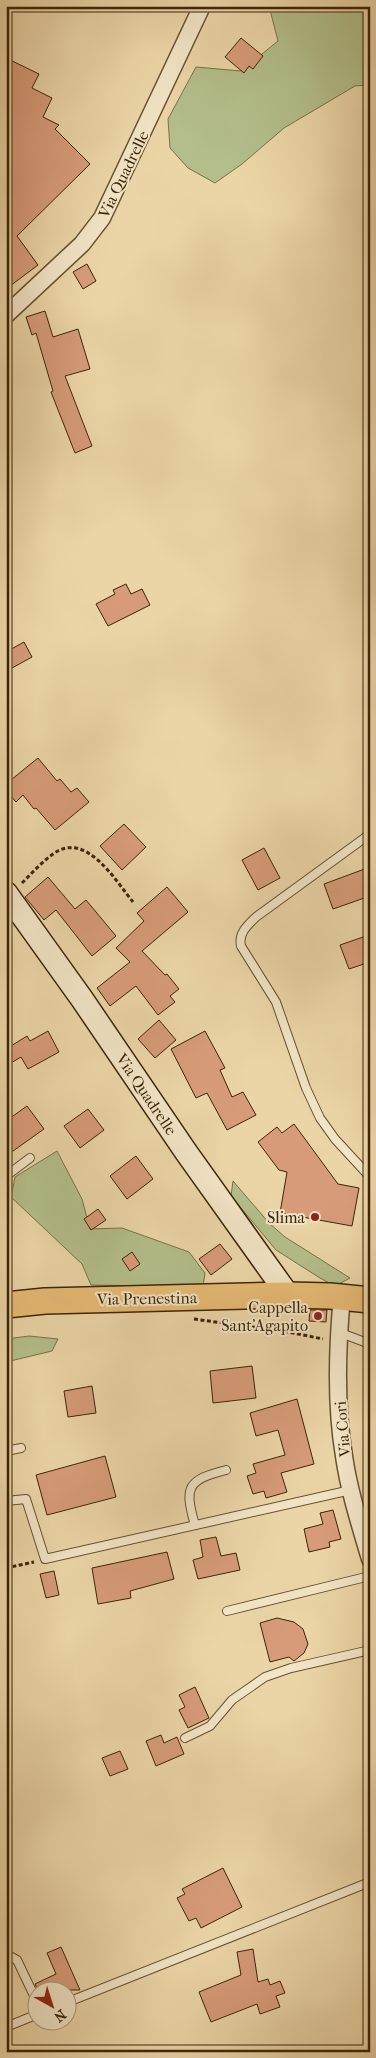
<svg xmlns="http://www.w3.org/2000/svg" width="376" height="2058" font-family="'IM FELL French Canon',serif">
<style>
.green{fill:#b3be8a;stroke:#777248}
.building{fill:#d79b79;stroke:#3b2507}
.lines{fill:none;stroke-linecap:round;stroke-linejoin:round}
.lane-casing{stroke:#67512f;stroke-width:10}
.street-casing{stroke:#67512f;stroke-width:19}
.secondary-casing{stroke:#3b2507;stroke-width:25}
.primary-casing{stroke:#3b2507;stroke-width:28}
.path{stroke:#3b2507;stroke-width:3;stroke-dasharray:4 2.5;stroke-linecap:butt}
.lane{stroke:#f2e4c6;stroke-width:8}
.street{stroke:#f2e4c6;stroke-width:16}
.secondary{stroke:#f2e4c6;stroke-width:22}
.primary{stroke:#e6ba74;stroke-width:25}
.poi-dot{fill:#8f2418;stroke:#f2e4c6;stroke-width:2}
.labels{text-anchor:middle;stroke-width:4;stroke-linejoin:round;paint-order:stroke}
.street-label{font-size:16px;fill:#3b2507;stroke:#f2e4c6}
.poi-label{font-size:16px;fill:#3b2507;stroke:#f2e4c6;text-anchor:end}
</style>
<rect width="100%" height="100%" fill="#ebd5a7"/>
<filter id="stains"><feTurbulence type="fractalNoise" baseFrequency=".004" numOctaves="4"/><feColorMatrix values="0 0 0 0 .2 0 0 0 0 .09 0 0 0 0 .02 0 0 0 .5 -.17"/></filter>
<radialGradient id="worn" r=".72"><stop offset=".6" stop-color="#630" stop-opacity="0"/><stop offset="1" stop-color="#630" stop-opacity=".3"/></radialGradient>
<g class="green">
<polygon points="269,6 370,6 370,85 355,86 284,128 242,164 215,183 188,168 170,148 168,119 196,67 241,71 278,41"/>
<polygon points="57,1151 82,1199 90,1229 122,1228 189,1252 205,1273 203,1287 91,1285 82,1264 11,1197 15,1177"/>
<polygon points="233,1181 269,1223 285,1237 350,1278 335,1286 320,1278 276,1250 231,1196"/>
<polygon points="29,1336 58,1339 52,1351 6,1362 6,1339"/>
</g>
<g class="building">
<polygon points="241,38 263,56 253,69 249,66 244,73 225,57"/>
<polygon points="6,58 39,74 32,88 52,98 43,117 59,125 55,129 90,164 17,236 38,265 6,289"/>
<polygon points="87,264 96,281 83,289 73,272"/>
<polygon points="45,311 53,337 78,329 90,369 65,376 92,446 75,453 51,392 53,391 36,333 32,335 26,317"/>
<polygon points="126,584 131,594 142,589 150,605 108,626 96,604 115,594 113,590"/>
<polygon points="24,642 32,657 12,668 6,656 6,652"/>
<polygon points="38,758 57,781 60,779 71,792 77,788 89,802 55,830 36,808 34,809 23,795 16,802 6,790 6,784"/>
<polygon points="124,824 146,847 122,870 100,846"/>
<polygon points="264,848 280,878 258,890 242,860"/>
<polygon points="370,867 370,896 333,909 324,884"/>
<polygon points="48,877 75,909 86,900 116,936 92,956 56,910 44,920 25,897"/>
<polygon points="167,887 188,912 142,951 165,975 167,974 179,989 170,996 175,1002 158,1015 136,986 110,1006 97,988 130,962 116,948 144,921 137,913"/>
<polygon points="366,936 370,946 370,962 349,969 340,945"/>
<polygon points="159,1020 176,1040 155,1058 138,1039"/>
<polygon points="48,1031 59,1052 28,1069 21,1057 6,1066 6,1049 27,1036 30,1041"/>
<polygon points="205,1031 225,1068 220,1070 232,1097 243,1092 256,1115 227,1130 207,1093 196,1098 171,1049"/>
<polygon points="27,1106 44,1129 6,1156 6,1121"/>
<polygon points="88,1109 104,1130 80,1148 64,1126"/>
<polygon points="294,1124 338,1184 359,1188 352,1226 280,1213 287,1172 279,1170 258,1142 277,1127 282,1133"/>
<polygon points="136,1156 153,1179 127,1199 110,1176"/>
<polygon points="98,1209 106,1220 91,1230 84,1219"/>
<polygon points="220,1244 232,1259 211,1275 199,1259"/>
<polygon points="132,1252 140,1264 130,1271 122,1259"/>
<polygon points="310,1310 327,1310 326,1322 309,1321"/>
<polygon points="252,1366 256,1398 213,1403 210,1371"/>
<polygon points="92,1386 96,1413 68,1417 64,1391"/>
<polygon points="297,1399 314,1464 281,1473 287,1492 266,1498 264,1491 253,1494 247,1476 256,1473 253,1464 285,1455 278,1430 256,1436 250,1413"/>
<polygon points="105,1456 116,1497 47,1515 36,1475"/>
<polygon points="333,1510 341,1539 329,1542 330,1547 309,1552 304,1529 323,1524 320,1513"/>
<polygon points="216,1537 221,1556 236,1553 240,1570 198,1579 193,1560 203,1557 200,1540"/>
<polygon points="167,1552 174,1579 130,1591 131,1598 98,1604 92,1568"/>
<polygon points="54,1571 59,1595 46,1598 40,1574"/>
<polygon points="277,1618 294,1622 303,1629 308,1644 304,1653 294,1661 289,1657 270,1662 260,1623"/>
<polygon points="195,1687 209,1718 188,1728 179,1710 185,1707 179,1695"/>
<polygon points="161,1735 164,1743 177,1737 184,1754 156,1766 146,1741"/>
<polygon points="120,1751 128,1769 110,1776 102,1758"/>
<polygon points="223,1868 242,1907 201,1928 196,1918 189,1921 177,1898 185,1894 182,1889"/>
<polygon points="61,1947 80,1990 38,1990 35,1984 56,1974 47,1953"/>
<polygon points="253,1949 258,1982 268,1979 270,1985 280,1981 285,1993 276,1996 280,2007 260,2014 257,2004 211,2022 199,1992 241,1975 237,1952"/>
</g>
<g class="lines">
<defs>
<g id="lane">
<path d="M 370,834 L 256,917 C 248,925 238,933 241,946 L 276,1002 L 306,1088 L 320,1118 L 335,1139 L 370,1177"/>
<polyline points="6,1176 30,1158"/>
<polyline points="338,1332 370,1344"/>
<polyline points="6,1451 21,1448"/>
<polyline points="6,1501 26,1499 45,1559 351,1490"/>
<path d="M 195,1525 C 184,1487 187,1480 226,1470"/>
<polyline points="227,1611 370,1576"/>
<polyline points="185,1738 210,1726 232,1700 265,1677 291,1668 370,1650"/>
<polyline points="6,1954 17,1960 38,2004"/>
<polyline points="68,2002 370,1882"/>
<polyline points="6,2027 38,2014"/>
</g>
<g id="street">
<polyline points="6,315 82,244 102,218 202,6"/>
<path d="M 342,1296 C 337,1349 335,1403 344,1456 C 349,1491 360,1525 370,1559"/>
</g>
<polyline id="secondary" points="6,893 82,999 186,1152 288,1295"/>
<polyline id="primary" points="6,1305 45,1301 288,1295 330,1296 370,1300"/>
</defs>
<use href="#lane" class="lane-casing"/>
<use href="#street" class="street-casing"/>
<use href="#secondary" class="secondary-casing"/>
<use href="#primary" class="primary-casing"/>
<g class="path">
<path d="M 22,883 C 32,873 42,862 53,854 C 86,830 115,880 133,902"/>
<polyline points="194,1319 288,1332 323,1339"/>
<polyline points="6,1568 34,1562"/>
</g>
<use href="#lane" class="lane"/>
<use href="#street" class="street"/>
<use href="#secondary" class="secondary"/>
<use href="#primary" class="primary"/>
</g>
<g class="poi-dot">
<circle cx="315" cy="1217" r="5"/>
<circle cx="318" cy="1316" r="5"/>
</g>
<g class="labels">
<g class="street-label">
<text transform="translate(123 174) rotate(-64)" y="6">Via Quadrelle</text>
<text transform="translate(147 1094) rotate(56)" y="6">Via Quadrelle</text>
<text transform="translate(147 1298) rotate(-1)" y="6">Via Prenestina</text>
<text transform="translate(342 1429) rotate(-95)" y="6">Via Cori</text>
</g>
<g class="poi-label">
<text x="305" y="1223">Slima</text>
<text x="308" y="1313">Cappella<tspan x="308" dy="18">Sant'Agapito</tspan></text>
</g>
</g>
<rect width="376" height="2058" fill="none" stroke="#ebd5a7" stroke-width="25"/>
<rect x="8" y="8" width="361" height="2043" fill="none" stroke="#3b2507" stroke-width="2.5"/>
<rect x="12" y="12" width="351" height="2033" fill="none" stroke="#3b2507"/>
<g transform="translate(52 2006) rotate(141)"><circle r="24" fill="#f2e4c6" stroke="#a9987a"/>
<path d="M0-4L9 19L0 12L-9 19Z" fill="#8f2418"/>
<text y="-8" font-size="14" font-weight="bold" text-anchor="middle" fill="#3b2507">N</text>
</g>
<rect width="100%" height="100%" filter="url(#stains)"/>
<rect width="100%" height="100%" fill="url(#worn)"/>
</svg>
